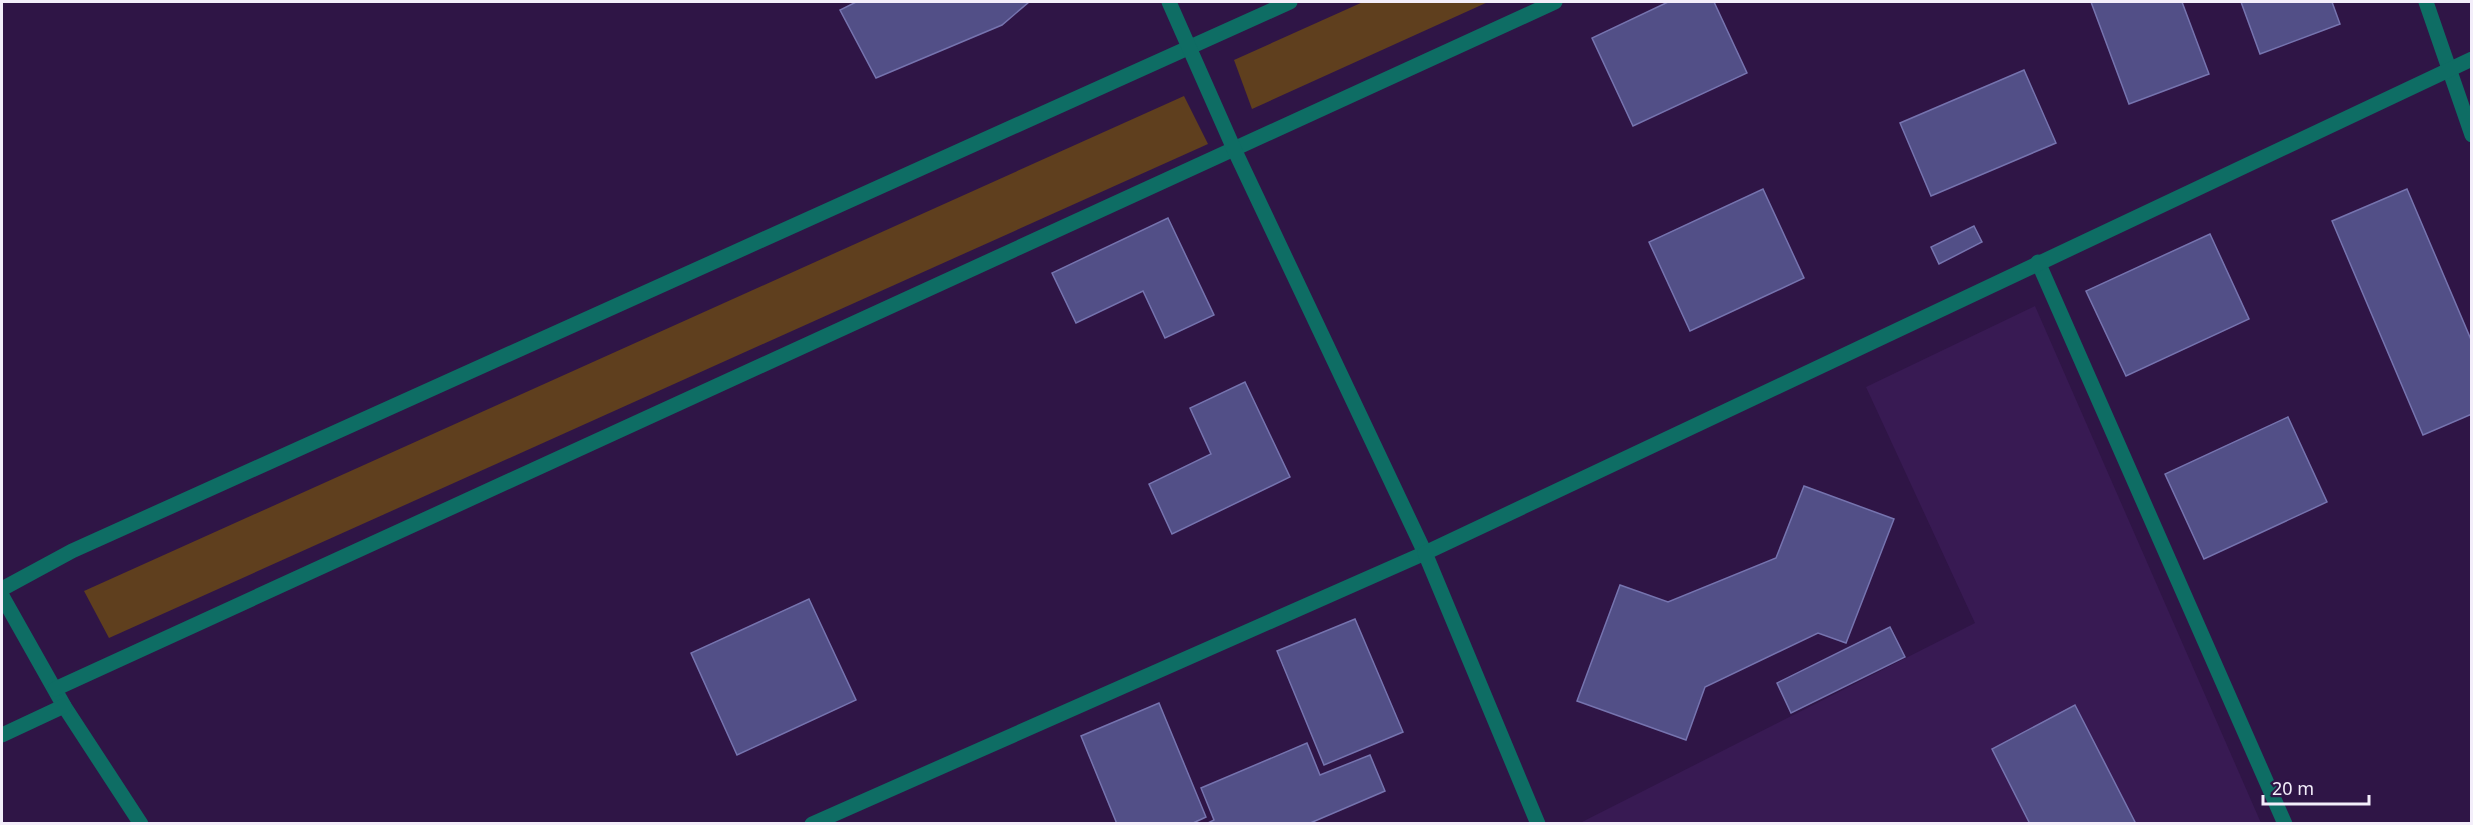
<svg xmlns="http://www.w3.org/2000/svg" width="2473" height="825" font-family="'Noto Sans',sans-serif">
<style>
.built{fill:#381a53}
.green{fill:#5f3f1e}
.building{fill:#524f87;stroke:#7674af;stroke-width:1.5}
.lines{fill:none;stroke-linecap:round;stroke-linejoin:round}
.street{stroke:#0e6d64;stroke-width:15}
</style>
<rect width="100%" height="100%" fill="#2f1546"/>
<polygon class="built" points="2035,306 2261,823 1578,824 1975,623 1866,387"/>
<g class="green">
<polygon points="1363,2 1488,2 1252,109 1234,60"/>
<polygon points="1184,96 1208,144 109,638 84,591"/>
</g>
<g class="building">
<polygon points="856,2 1029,2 1002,25 876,78 840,10"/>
<polygon points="1668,2 1714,2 1747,73 1633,126 1592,38"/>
<polygon points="2091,2 2182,2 2209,74 2129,104"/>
<polygon points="2241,2 2332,2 2340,24 2260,54"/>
<polygon points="2024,70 2056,143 1931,196 1900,123"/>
<polygon points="1763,189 1804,278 1690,331 1649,242"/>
<polygon points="2407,189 2472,342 2472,414 2423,435 2332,221"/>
<polygon points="1168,218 1214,315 1165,338 1143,291 1076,323 1052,273"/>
<polygon points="1974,226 1982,242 1939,264 1931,247"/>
<polygon points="2210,234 2249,319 2126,376 2086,291"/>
<polygon points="1245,382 1290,477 1172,534 1149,484 1211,454 1190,408"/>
<polygon points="2288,417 2327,502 2204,559 2165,474"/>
<polygon points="1804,486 1894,519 1846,643 1818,633 1705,687 1686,740 1577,701 1620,585 1668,602 1776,558"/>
<polygon points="809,599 856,700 737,755 691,653"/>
<polygon points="1355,619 1403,732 1324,765 1277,651"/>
<polygon points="1890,627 1905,657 1791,713 1777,683"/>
<polygon points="1159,703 1206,817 1191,824 1117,824 1081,736"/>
<polygon points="2075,705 2136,824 2030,824 1992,749"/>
<polygon points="1307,743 1320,775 1370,755 1385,791 1308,824 1206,824 1214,820 1201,788"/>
</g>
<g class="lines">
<g class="street">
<polyline points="2426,2 2472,135"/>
<polyline points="2038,262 2285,824"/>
<polyline points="2,589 72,551 1290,2"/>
<polyline points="2,596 64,706 141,824"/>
<polyline points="55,689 1555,2"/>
<polyline points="2,735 64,706"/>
<polyline points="812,824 1425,553 1234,149 1169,2"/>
<polyline points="1538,824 1425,553 2472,59"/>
</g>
</g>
<rect width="2473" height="825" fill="none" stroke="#f3eefa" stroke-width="6"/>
<path d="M2263 795v9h106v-9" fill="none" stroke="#f3eefa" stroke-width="3"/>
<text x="2272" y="795" font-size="18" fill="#f3eefa" stroke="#2f1546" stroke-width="4.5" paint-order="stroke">20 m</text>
</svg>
